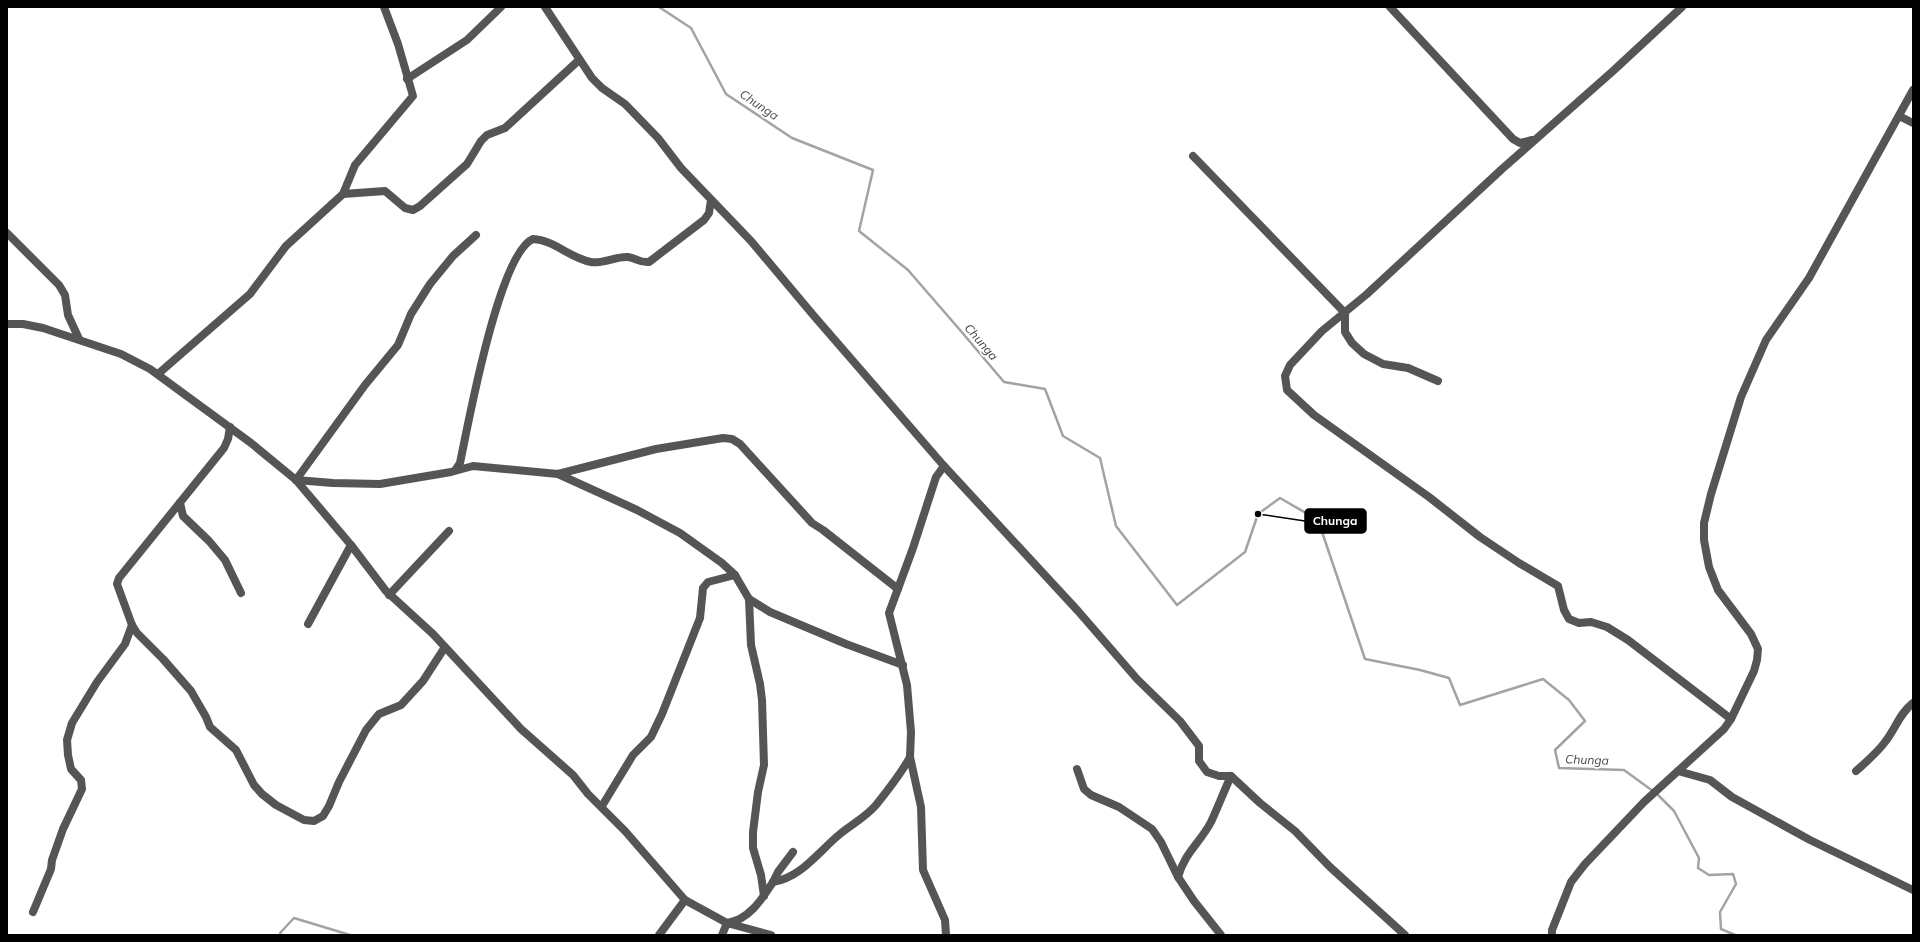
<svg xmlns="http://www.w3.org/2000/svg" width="1920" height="942" font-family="Mulish,sans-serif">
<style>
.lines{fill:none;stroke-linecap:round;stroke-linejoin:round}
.stream{stroke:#a3a3a3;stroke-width:2.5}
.minor{stroke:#555;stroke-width:8}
.labels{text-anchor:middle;stroke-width:3.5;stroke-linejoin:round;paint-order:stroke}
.water-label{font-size:12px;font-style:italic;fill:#444;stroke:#fff}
.leader{fill:none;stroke:#000;stroke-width:1.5}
.callout-dot{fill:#000;stroke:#fff;stroke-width:1.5}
.callout{fill:#000;stroke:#000;stroke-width:1.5}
.callout-label{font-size:12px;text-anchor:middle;font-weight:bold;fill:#fff}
</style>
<rect width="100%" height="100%" fill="#fff"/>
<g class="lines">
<g class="stream">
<polyline points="659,7 691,28 726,94 792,138 873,170 859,231 908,270 960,330 1004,382 1045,389 1063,436 1100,458 1116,526 1177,605 1245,552 1258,514 1280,498 1318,520 1365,659 1420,670 1449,678 1460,705 1543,679 1569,700 1585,721 1555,750 1559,768 1624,770 1657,794 1674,811 1699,858 1698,868 1709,875 1733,874 1736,884 1720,912 1721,929 1735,935"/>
<polyline points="281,935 280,933 294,918 350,935"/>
</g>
<g class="minor">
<polyline points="545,7 592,78 602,88 625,104 658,138 681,168 751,241 814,316 944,466 1078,611 1137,679 1180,721 1199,746 1199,761 1207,772 1219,776 1231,776 1260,803 1295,831 1330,867 1405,935"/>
<polyline points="1390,7 1513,139 1520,143 1532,140"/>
<polyline points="1682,7 1613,71 1502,169 1367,294 1322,331 1290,365 1285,376 1287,390 1314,415 1429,497 1480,537 1519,563 1558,586 1564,610 1569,619 1579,623 1591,622 1607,627 1628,640 1731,719"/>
<polyline points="407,79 467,40 501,7"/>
<polyline points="1899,116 1913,123"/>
<polyline points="1193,156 1345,313 1345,332 1352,343 1364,354 1383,364 1408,368 1438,381"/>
<polyline points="343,194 355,165 413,96 398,44 384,7"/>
<polyline points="7,233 59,285 65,295 68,315 79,339"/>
<polyline points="7,324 23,324 43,328 121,354 150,369 251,443 296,480 351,545 386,591 433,634 521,729 573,775 588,794 625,831 685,900 727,923 771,935"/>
<polyline points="158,374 250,294 286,246 343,194 385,191 405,208 413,210 420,206 467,164 481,141 487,135 505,128 579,60"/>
<polyline points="230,427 228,439 224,448 119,578 117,584 132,625 137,633 163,659 191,691 206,717 210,727 236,750 254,785 262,794 276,805 304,820 314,821 323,816 329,806 339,782 366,730 379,714 401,705 423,681 445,647"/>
<polyline points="944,466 936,477 913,548 889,613 907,685 911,732 910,757 921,807 923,870 945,920 946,935"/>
<path d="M 456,469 L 460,463 C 468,425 499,253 533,239 C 554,240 570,258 591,262 C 604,264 616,256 628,257 C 636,258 640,263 649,262 L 704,220 L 709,213 L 711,200"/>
<polyline points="558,474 637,510 680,533 722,563 735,575 749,599 770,612 846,644 903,665"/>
<polyline points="296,480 333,483 380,484 451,472 473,466 558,474 656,449 723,438 732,439 740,444 812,523 823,530 898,589"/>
<polyline points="296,480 365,385 398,345 411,314 430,284 453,256 476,235"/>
<polyline points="180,503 183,516 209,541 225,560 241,593"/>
<polyline points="389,595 449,531"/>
<polyline points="749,599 751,645 760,684 762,700 764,765 758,792 753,832 753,848 761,875 764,896"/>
<polyline points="308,624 351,545"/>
<polyline points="1077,769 1084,789 1091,795 1119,807 1152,829 1161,842 1178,877"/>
<polyline points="1678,771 1710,780 1732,797 1810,840 1913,890"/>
<path d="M 1856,771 C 1866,762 1877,753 1885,742 C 1896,728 1899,714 1913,703"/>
<polyline points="602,806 633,755 651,737 662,714 700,618 703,588 708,582 735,575"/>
<polyline points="773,882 778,872 793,852"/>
<polyline points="33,912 51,869 52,860 63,829 82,789 81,780 71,769 68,755 67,740 72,723 97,682 125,644 132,625"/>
<polyline points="659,935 685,900"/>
<path d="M 722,935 L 727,923 C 749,920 762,899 773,882 C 801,878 819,851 840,834 C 852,824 866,817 876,805 C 888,790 901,774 910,757"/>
<path d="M 1221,935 L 1194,901 L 1178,877 C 1185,852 1200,843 1211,822 C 1218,807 1224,791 1231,776"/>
<polyline points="1552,935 1552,930 1571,882 1585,864 1644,802 1724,729 1731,719 1754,671 1757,660 1758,649 1751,634 1718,590 1709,567 1704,540 1704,523 1711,494 1741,397 1766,340 1809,278 1913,90"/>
</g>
</g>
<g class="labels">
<g class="water-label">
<text transform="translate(759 105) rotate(34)" y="4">Chunga</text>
<text transform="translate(981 342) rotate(49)" y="4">Chunga</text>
<text transform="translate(1587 760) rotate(2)" y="4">Chunga</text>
</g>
</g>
<path class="leader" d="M1258 514L1305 521"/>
<circle class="callout-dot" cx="1258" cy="514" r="4"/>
<rect class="callout" x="1305" y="509" width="61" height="24" rx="4"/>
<g class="callout-label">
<text x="1335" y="525">Chunga</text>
</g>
<rect width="1920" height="942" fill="none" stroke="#000000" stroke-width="16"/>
</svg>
